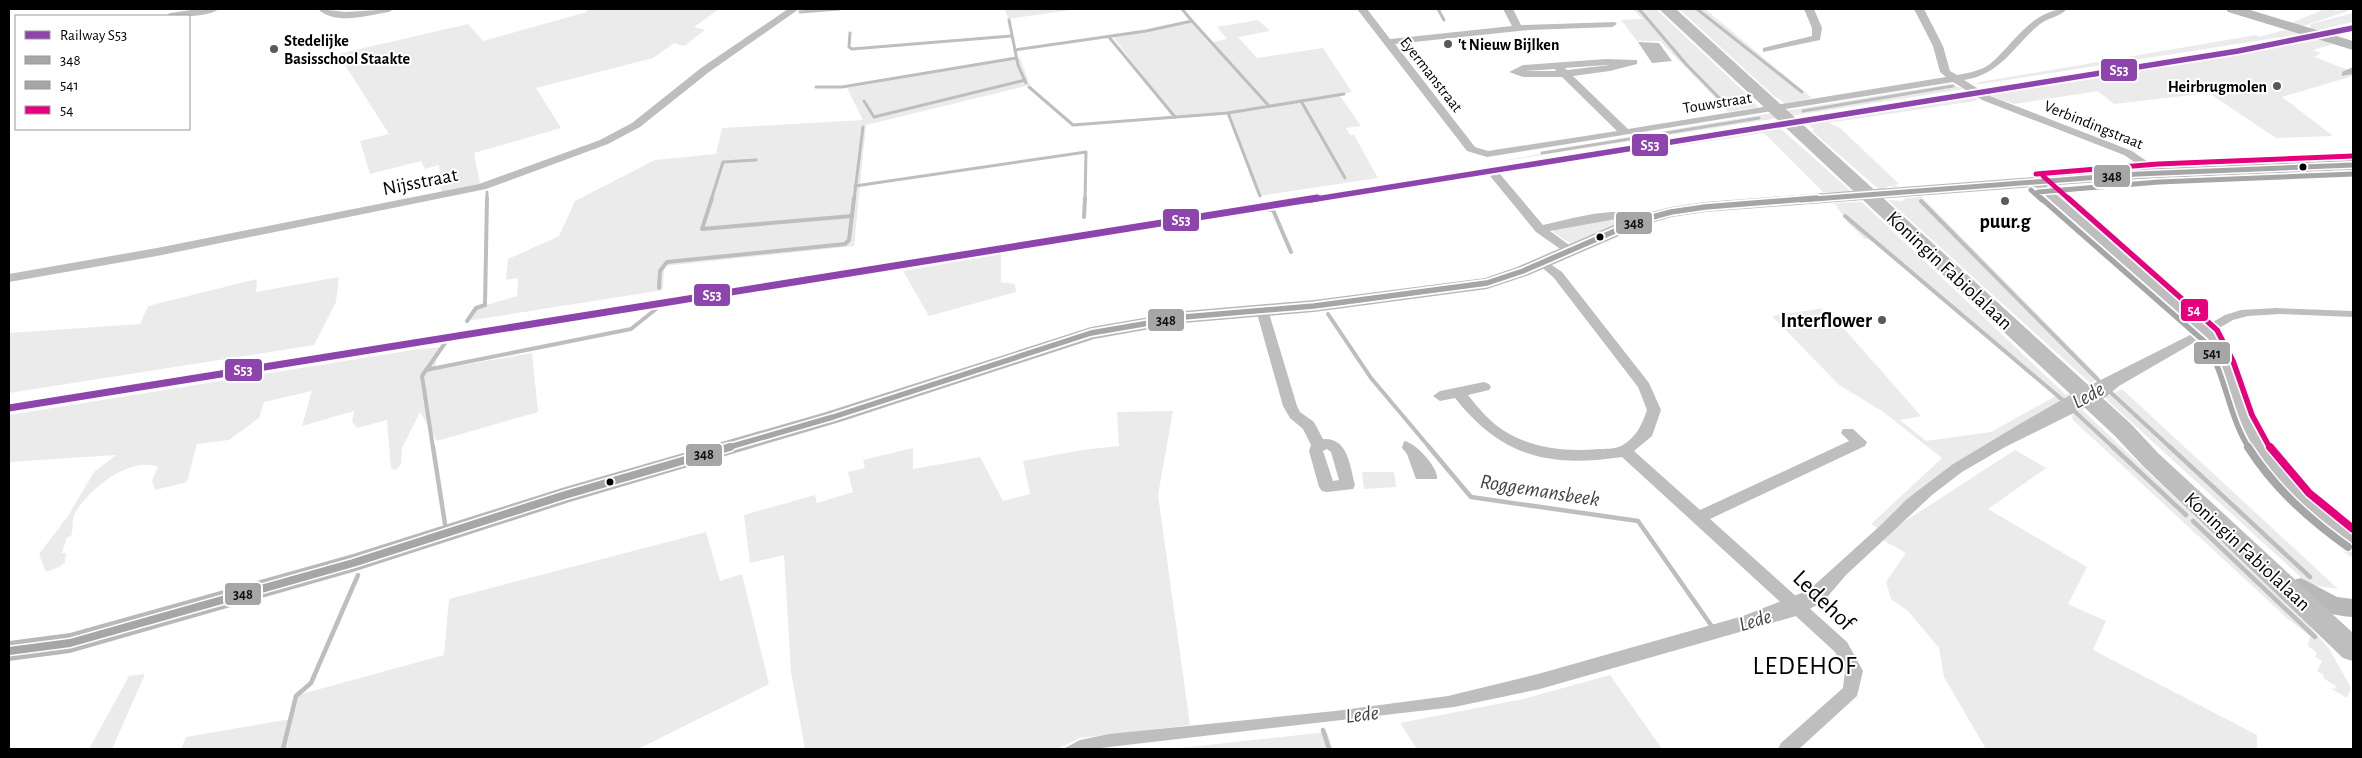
<svg xmlns="http://www.w3.org/2000/svg" width="2362" height="758" font-family="'Alegreya Sans',sans-serif">
<style>
.green{fill:#ebebeb}
.water{fill:#bebebe}
.lines{fill:none;stroke-linecap:round;stroke-linejoin:round}
.stream-far2{stroke:#bebebe;stroke-width:3}
.stream-far1{stroke:#bebebe;stroke-width:4}
.stream{stroke:#bebebe;stroke-width:4.5}
.street{fill:#bebebe;fill-rule:evenodd}
.secondary{fill:#b8b8b8;fill-rule:evenodd}
.primary{fill:#bebebe;fill-rule:evenodd}
.bus-1-far2-casing{stroke:#fff;stroke-width:8}
.bus-1-far1-casing{stroke:#fff;stroke-width:9}
.bus-1-casing{stroke:#fff;stroke-width:11}
.bus-2-far2-casing{stroke:#fff;stroke-width:8}
.bus-2-far1-casing{stroke:#fff;stroke-width:9}
.bus-2-casing{stroke:#fff;stroke-width:11}
.bus-3-far2-casing{stroke:#fff;stroke-width:8}
.bus-3-far1-casing{stroke:#fff;stroke-width:9}
.bus-3-casing{stroke:#fff;stroke-width:11}
.bus-1-far2{stroke:#a6a6a6;stroke-width:5}
.bus-1-far1{stroke:#a6a6a6;stroke-width:5.5}
.bus-1{stroke:#a6a6a6;stroke-width:8}
.bus-2-far2{stroke:#a6a6a6;stroke-width:5}
.bus-2-far1{stroke:#a6a6a6;stroke-width:5.5}
.bus-2{stroke:#a6a6a6;stroke-width:8}
.bus-3-far2{stroke:#e6007e;stroke-width:5}
.bus-3-far1{stroke:#e6007e;stroke-width:5.5}
.bus-3{stroke:#e6007e;stroke-width:8}
.rail-1-far1-casing{stroke:#fff;stroke-width:9}
.rail-1-casing{stroke:#fff;stroke-width:11}
.rail-1-far1{stroke:#8e44ad;stroke-width:5.5}
.rail-1{stroke:#8e44ad;stroke-width:7}
.poi-dot{fill:#595959;stroke:#fff;stroke-width:2}
.bus-dot{fill:#000;stroke:#fff;stroke-width:2}
.labels{text-anchor:middle;stroke-width:4;stroke-linejoin:round;paint-order:stroke}
.far-poi-label{font-size:16px;font-weight:bold;fill:#000;stroke:#fff;text-anchor:start}
.far-street-label{font-size:16px;fill:#000;stroke:#fff}
.street-label{font-size:20px;fill:#000;stroke:#fff}
.poi-label{font-size:20px;font-weight:bold;fill:#000;stroke:#fff}
.water-label{font-size:21px;font-style:italic;fill:#434343;stroke:#fff}
.near-street-label{font-size:24px;fill:#000;stroke:#fff}
.near-quarter-label{font-size:26px;letter-spacing:1px;fill:#000;stroke:#fff}
.line-badge{stroke:#fff;stroke-width:2}
.badge-label{font-size:14px;text-anchor:middle;font-weight:bold;fill:#fff}
.pale-badge-label{font-size:14px;text-anchor:middle;font-weight:bold;fill:#111}
</style>
<rect width="100%" height="100%" fill="#fff"/>
<g class="green">
<polygon points="587,9 719,9 694,27 705,30 684,46 674,43 653,58 536,88 561,128 474,153 480,184 441,192 439,165 425,169 421,161 370,174 360,141 389,134 338,54 468,24 483,41 587,12"/>
<polygon points="1005,9 1079,9 1008,19"/>
<polygon points="1633,9 1656,9 1753,100 1752,100 1758,107 1729,112 1660,41 1637,41 1621,20 1642,19"/>
<polygon points="1679,9 1705,9 1812,98 1785,103 1774,96"/>
<polygon points="2325,9 2339,11 2343,9 2348,11 2300,27 2291,23"/>
<polygon points="2353,13 2353,22 2315,31 2310,27 2311,24"/>
<path d="M 1258,20 L 1270,31 L 1238,37 L 1257,58 L 1323,48 L 1352,92 L 1299,100 L 1340,96 L 1361,126 L 1346,128 L 1350,135 L 1354,135 L 1378,178 L 1258,196 L 1227,113 L 1175,117 L 1113,37 C 1140,32 1165,25 1192,22 L 1213,42 L 1227,39 L 1217,27 Z"/>
<polygon points="2285,30 2301,34 1974,85 1980,82 2256,35 2259,37"/>
<polygon points="2319,40 2333,44 2313,50 2321,53 2315,57 2353,72 2353,76 2282,97 2333,136 2276,138 2209,93 2114,104 2098,91 2014,104 1987,95"/>
<polygon points="1020,58 1030,85 866,125 854,246 664,266 663,290 467,321 476,308 517,296 518,278 506,280 508,259 559,236 575,201 655,160 716,154 722,128 863,120 847,88"/>
<polygon points="1950,84 1964,89 1490,163 1705,124"/>
<polygon points="1976,97 1978,100 1975,101 1828,123 1839,127 1898,183 1896,187 1889,186 1881,191 1812,131 1814,130 1808,124 1781,129 1853,193 1823,192 1764,133 1505,172"/>
<polygon points="1922,197 2099,377 2091,383 2093,384 2063,399 1953,464 1878,528 1871,524 1942,458 1882,411 1839,385 1772,316 1825,308 1821,310 1833,323 1839,323 1921,416 1900,420 1926,441 1991,432 2056,396 1871,239 1865,239 1850,225 1834,203 1862,202 2066,395 2090,383 1888,200 1902,201 1906,198"/>
<polygon points="1621,217 1628,219 1571,244 1553,232 1554,230"/>
<polygon points="1001,254 1001,282 1015,284 1016,292 929,316 903,271"/>
<polygon points="339,277 336,302 314,345 9,393 9,333 140,324 148,306 257,279 256,292"/>
<path d="M 445,347 L 437,356 L 435,370 L 532,353 L 538,412 L 437,441 L 420,412 L 402,448 L 401,464 L 396,470 L 391,469 L 387,420 L 357,428 L 352,422 L 354,411 L 302,426 L 312,391 L 264,402 L 259,418 L 229,440 L 197,444 L 187,482 L 155,490 L 152,480 L 158,467 C 130,456 89,489 75,513 C 71,521 74,529 71,536 L 67,537 L 62,553 L 66,553 L 65,562 L 59,567 L 46,572 L 39,554 L 68,516 L 94,472 L 116,455 L 9,462 L 9,415 L 419,349 Z"/>
<polygon points="2122,389 2338,589 2312,585 2305,581 2108,401 2106,397"/>
<polygon points="2081,409 2299,614 2330,650 2351,688 2347,698 2330,688 2335,689 2336,686 2323,678 2324,675 2317,671 2322,661 2315,657 2317,653 2308,646 2310,636 2288,619 2073,420 2072,415"/>
<polygon points="1173,411 1158,495 1190,725 1080,738 1057,749 805,749 791,672 784,555 750,563 744,515 815,495 817,503 853,492 848,472 865,468 863,460 913,448 913,469 980,457 1003,501 1030,494 1023,461 1082,450 1119,446 1117,412"/>
<polygon points="2015,450 2046,468 1988,509 2087,567 2068,604 2106,621 2093,650 2257,735 2257,749 1986,749 1944,677 1939,648 1908,611 1891,599 1886,582 1906,553 1879,538"/>
<polygon points="1362,472 1394,472 1396,487 1364,489"/>
<polygon points="2297,502 2353,544 2353,557 2345,553"/>
<polygon points="706,532 720,581 742,574 769,684 638,749 181,749 186,737 291,719 298,695 444,655 449,599"/>
<polygon points="145,674 112,749 89,749 129,676"/>
<polygon points="1610,675 1662,749 1417,749 1400,723 1523,699"/>
<polygon points="1327,732 1333,749 1171,749"/>
</g>
<g class="water">
<polygon points="1638,42 1659,43 1672,61 1652,63"/>
<polygon points="2276,308 2353,311 2353,317 2281,314 2248,316 2233,320 2119,386 2106,397 2005,447 1962,472 1932,495 1846,575 1823,602 1796,616 1540,689 1454,707 1092,749 1063,749 1080,740 1109,734 1335,711 1448,696 1538,674 1743,616 1809,590 1882,524 1907,499 1953,464 2018,425 2063,399 2194,333 2225,315 2241,310"/>
<path d="M 1404,441 C 1415,442 1439,468 1437,479 L 1416,479 L 1407,454 L 1402,448 Z"/>
</g>
<g class="lines">
<g class="stream-far2">
<polyline points="1438,9 1444,20"/>
<polyline points="1639,9 1686,64 1727,106"/>
<polyline points="1697,9 1802,92"/>
<polyline points="800,12 839,9"/>
<polyline points="1009,20 1018,65 1026,83"/>
<polyline points="1192,21 1269,106"/>
<polyline points="850,33 849,47 852,49 1011,36"/>
<polyline points="1109,37 1175,117"/>
<polyline points="1015,50 1146,31 1192,21 1182,9"/>
<polyline points="816,87 842,87 1016,58"/>
<polyline points="1029,87 1073,125 1228,113 1344,94"/>
<polyline points="864,101 874,117 1025,80"/>
<polyline points="1301,101 1345,178"/>
<polyline points="1803,111 1953,86"/>
<polyline points="1228,113 1260,196"/>
<polyline points="1542,153 1759,118"/>
<polyline points="855,186 1086,152 1085,200"/>
<polyline points="487,200 487,192"/>
<polyline points="711,200 723,162 756,160"/>
<polyline points="854,200 863,127"/>
</g>
<g class="stream-far1">
<polyline points="712,198 702,229 852,216"/>
<polyline points="1921,201 2101,383"/>
<polyline points="1270,210 1273,210 1291,252"/>
<polyline points="1845,216 2065,402"/>
<polyline points="1084,217 1085,198"/>
<polyline points="659,288 660,271 667,262 845,244 849,240 854,198"/>
<polyline points="1328,314 1371,378 1430,448"/>
<polyline points="467,321 476,308 485,305 487,198"/>
<polyline points="426,370 631,329 656,309"/>
<polyline points="2108,390 2171,448"/>
<polyline points="2072,409 2114,448"/>
<polyline points="433,448 422,376 445,343"/>
</g>
<g class="stream">
<polyline points="433,447 445,524"/>
<polyline points="1429,447 1471,497 1638,521 1713,628"/>
<polyline points="2113,447 2186,515"/>
<polyline points="2170,447 2310,577"/>
<polyline points="2193,521 2315,637"/>
<polyline points="1323,730 1329,749"/>
<polyline points="283,749 296,696 311,683 358,575"/>
</g>
<g class="street">
<path d="M 198,9 L 219,9 C 209,17 178,17 165,16 L 170,13 Z"/>
<path d="M 318,9 L 346,12 L 394,9 L 389,12 C 368,15 336,26 318,9 Z"/>
<polygon points="788,9 799,9 709,72 640,127 608,144 486,189 157,256 9,282 9,274 157,248 479,184 600,140 632,123 701,68"/>
<path d="M 1357,9 L 1367,9 L 1390,39 L 1512,26 L 1503,9 L 1513,9 L 1521,25 L 1615,22 L 1617,24 L 1612,27 L 1529,30 L 1395,44 L 1475,147 L 1488,151 L 1617,131 L 1562,77 L 1523,77 L 1509,72 L 1523,65 L 1606,59 L 1637,60 L 1637,64 L 1610,71 L 1573,76 L 1628,129 L 1946,77 L 1940,72 L 1933,46 L 1914,9 L 1924,9 L 1943,46 L 1950,71 L 1957,75 C 1968,73 1980,71 1990,64 C 2014,44 2032,9 2067,9 C 2061,16 2048,18 2040,24 C 2013,46 2002,74 1964,80 L 1990,96 L 2132,151 L 2164,173 L 2158,176 L 2154,175 L 2124,155 L 1982,100 L 1953,82 L 1487,157 L 1467,151 ZM 1610,65 L 1567,70 L 1565,68 L 1606,65 ZM 1555,69 L 1556,71 L 1525,71 Z"/>
<polygon points="1804,9 1814,9 1822,28 1820,40 1763,52 1763,48 1812,36 1812,28"/>
<polygon points="2353,67 2353,74 2342,76 2342,72"/>
<path d="M 1496,173 L 1500,174 L 1543,225 C 1567,220 1628,201 1644,221 L 1638,225 L 1621,218 L 1550,231 L 1576,250 L 1570,254 L 1566,253 L 1536,232 L 1490,176 Z"/>
<path d="M 2037,180 L 2041,181 L 2216,333 C 2236,360 2238,391 2251,420 C 2272,465 2314,504 2353,532 L 2353,546 C 2318,536 2253,454 2237,421 C 2225,394 2225,364 2206,339 L 2033,185 L 2033,181 Z"/>
<path d="M 1543,259 L 1562,272 L 1649,383 L 1661,410 L 1652,436 L 1634,451 L 1700,510 L 1849,441 L 1841,433 L 1843,429 L 1853,429 L 1867,442 L 1865,446 L 1710,519 L 1847,642 L 1863,671 L 1857,696 L 1799,749 L 1778,749 L 1781,743 L 1843,688 L 1845,671 L 1835,652 L 1622,457 C 1549,468 1502,457 1455,398 L 1440,401 L 1433,396 L 1440,391 L 1484,382 L 1489,384 L 1491,387 L 1489,390 L 1468,395 C 1479,409 1491,423 1506,432 C 1534,449 1567,452 1599,449 C 1605,449 1615,449 1621,446 C 1636,438 1642,425 1647,410 L 1638,387 L 1554,278 L 1537,263 Z"/>
<path d="M 1262,306 L 1268,310 L 1297,406 L 1300,412 L 1314,422 L 1323,439 C 1348,437 1350,466 1355,485 L 1353,489 L 1327,492 L 1322,491 L 1319,487 L 1309,451 L 1311,445 L 1303,429 L 1290,418 L 1283,406 L 1256,310 ZM 1327,449 L 1331,452 L 1339,480 L 1333,481 L 1323,451 Z"/>
</g>
<g class="secondary">
<polygon points="2226,9 2247,9 2353,41 2353,50 2228,12"/>
<polygon points="2353,160 2353,170 2138,179 1705,212 1672,217 1644,225 1529,275 1487,289 1314,312 1184,323 1094,339 840,422 570,502 353,572 70,653 9,661 9,641 70,633 353,554 565,487 826,412 1091,327 1184,311 1314,300 1485,278 1517,267 1632,217 1671,207 1705,202 2138,169"/>
<path d="M 2301,578 L 2337,597 L 2353,599 L 2353,617 C 2332,616 2300,607 2289,587 L 2293,580 Z"/>
</g>
<polygon class="primary" points="1659,9 1676,9 2131,424 2158,453 2353,633 2353,661 2343,658 2142,465 2115,436"/>
<defs>
<polyline id="bus-1-far2" points="1801,200 2138,174 2353,165"/>
<polyline id="bus-1-far1" points="726,448 833,417 1091,333 1184,317 1314,306 1487,283 1523,271 1638,221 1671,212 1705,207 1817,198"/>
<polyline id="bus-1" points="9,651 70,643 353,563 565,495 730,447"/>
<g id="bus-2-far2">
<polyline points="2031,190 2042,200"/>
<polyline points="2038,192 2159,182 2353,174"/>
</g>
<path id="bus-2-far1" d="M 2041,198 L 2205,342 C 2226,375 2228,415 2249,448"/>
<path id="bus-2" d="M 2248,447 C 2274,488 2309,519 2348,547"/>
<g id="bus-3-far2">
<polyline points="2036,174 2158,164 2353,156"/>
<polyline points="2043,176 2070,200"/>
</g>
<polyline id="bus-3-far1" points="2068,198 2217,330 2233,361 2252,415 2270,448"/>
<polyline id="bus-3" points="2270,447 2309,493 2353,529"/>
</defs>
<use href="#bus-1-far2" class="bus-1-far2-casing"/>
<use href="#bus-1-far1" class="bus-1-far1-casing"/>
<use href="#bus-1" class="bus-1-casing"/>
<use href="#bus-2-far2" class="bus-2-far2-casing"/>
<use href="#bus-2-far1" class="bus-2-far1-casing"/>
<use href="#bus-2" class="bus-2-casing"/>
<use href="#bus-3-far2" class="bus-3-far2-casing"/>
<use href="#bus-3-far1" class="bus-3-far1-casing"/>
<use href="#bus-3" class="bus-3-casing"/>
<use href="#bus-1-far2" class="bus-1-far2"/>
<use href="#bus-1-far1" class="bus-1-far1"/>
<use href="#bus-1" class="bus-1"/>
<use href="#bus-2-far2" class="bus-2-far2"/>
<use href="#bus-2-far1" class="bus-2-far1"/>
<use href="#bus-2" class="bus-2"/>
<use href="#bus-3-far2" class="bus-3-far2"/>
<use href="#bus-3-far1" class="bus-3-far1"/>
<use href="#bus-3" class="bus-3"/>
<defs>
<polyline id="rail-1-far1" points="1310,200 2238,51 2353,28"/>
<polyline id="rail-1" points="9,408 1317,198"/>
</defs>
<use href="#rail-1-far1" class="rail-1-far1-casing"/>
<use href="#rail-1" class="rail-1-casing"/>
<use href="#rail-1-far1" class="rail-1-far1"/>
<use href="#rail-1" class="rail-1"/>
</g>
<g class="poi-dot">
<circle cx="1448" cy="44" r="5"/>
<circle cx="274" cy="49" r="5"/>
<circle cx="2277" cy="86" r="5"/>
<circle cx="2005" cy="201" r="5"/>
<circle cx="1882" cy="320" r="5"/>
</g>
<g class="bus-dot">
<circle cx="2303" cy="167" r="4.5"/>
<circle cx="1600" cy="237" r="4.5"/>
<circle cx="610" cy="482" r="4.5"/>
</g>
<g class="labels">
<g class="far-poi-label">
<text x="284" y="46">Stedelijke<tspan x="284" dy="18">Basisschool Staakte</tspan></text>
<text x="1458" y="50">'t Nieuw Bijlken</text>
<text x="2267" y="92" text-anchor="end">Heirbrugmolen</text>
</g>
<g class="far-street-label">
<text transform="translate(1432 74) rotate(52)" y="6">Eyermanstraat</text>
<text transform="translate(1717 102) rotate(-9)" y="6">Touwstraat</text>
<text transform="translate(2094 124) rotate(22)" y="6">Verbindingstraat</text>
</g>
<g class="street-label">
<text transform="translate(420 181) rotate(-11)" y="7">Nijsstraat</text>
<text transform="translate(1950 270) rotate(43)" y="7">Koningin Fabiolalaan</text>
<text transform="translate(2248 551) rotate(43)" y="7">Koningin Fabiolalaan</text>
</g>
<g class="poi-label">
<text x="2005" y="228">puur.g</text>
<text x="1872" y="327" text-anchor="end">Interflower</text>
</g>
<g class="water-label">
<text transform="translate(2088 395) rotate(-29)" y="7">Lede</text>
<text transform="translate(1540 490) rotate(9)" y="7">Roggemansbeek</text>
<text transform="translate(1755 620) rotate(-17)" y="7">Lede</text>
<text transform="translate(1362 714) rotate(-7)" y="7">Lede</text>
</g>
<g class="near-street-label">
<text transform="translate(1824 600) rotate(44)" y="8">Ledehof</text>
</g>
<g class="near-quarter-label">
<text x="1805" y="674">LEDEHOF</text>
</g>
</g>
<g class="line-badge">
<rect x="2100" y="58" width="38" height="24" rx="5" fill="#8e44ad"/>
<rect x="1631" y="133" width="38" height="24" rx="5" fill="#8e44ad"/>
<rect x="2093" y="164" width="38" height="24" rx="5" fill="#a6a6a6"/>
<rect x="1162" y="208" width="38" height="24" rx="5" fill="#8e44ad"/>
<rect x="1615" y="211" width="38" height="24" rx="5" fill="#a6a6a6"/>
<rect x="693" y="283" width="38" height="24" rx="5" fill="#8e44ad"/>
<rect x="2180" y="298" width="29" height="24" rx="5" fill="#e6007e"/>
<rect x="1147" y="308" width="38" height="24" rx="5" fill="#a6a6a6"/>
<rect x="2193" y="341" width="38" height="24" rx="5" fill="#a6a6a6"/>
<rect x="224" y="358" width="39" height="24" rx="5" fill="#8e44ad"/>
<rect x="685" y="443" width="38" height="24" rx="5" fill="#a6a6a6"/>
<rect x="224" y="582" width="38" height="24" rx="5" fill="#a6a6a6"/>
</g>
<g class="badge-label">
<text x="2119" y="75">S53</text>
<text x="1650" y="150">S53</text>
<text x="1181" y="225">S53</text>
<text x="712" y="300">S53</text>
<text x="2194" y="315">54</text>
<text x="243" y="375">S53</text>
</g>
<g class="pale-badge-label">
<text x="2112" y="181">348</text>
<text x="1634" y="228">348</text>
<text x="1166" y="325">348</text>
<text x="2212" y="358">541</text>
<text x="704" y="459">348</text>
<text x="243" y="599">348</text>
</g>
<rect width="2362" height="758" fill="none" stroke="#000000" stroke-width="20"/>
<rect x="15" y="15" width="175" height="115" fill="#ffffff" stroke="#999999"/>
<rect x="25" y="31" width="25" height="8" fill="#8e44ad" stroke="#999999"/>
<text x="60" y="40" font-size="15" fill="#000000">Railway S53</text>
<rect x="25" y="56" width="25" height="8" fill="#a6a6a6" stroke="#999999"/>
<text x="60" y="65" font-size="15" fill="#000000">348</text>
<rect x="25" y="81" width="25" height="8" fill="#a6a6a6" stroke="#999999"/>
<text x="60" y="90" font-size="15" fill="#000000">541</text>
<rect x="25" y="106" width="25" height="8" fill="#e6007e" stroke="#999999"/>
<text x="60" y="115" font-size="15" fill="#000000">54</text>
</svg>
